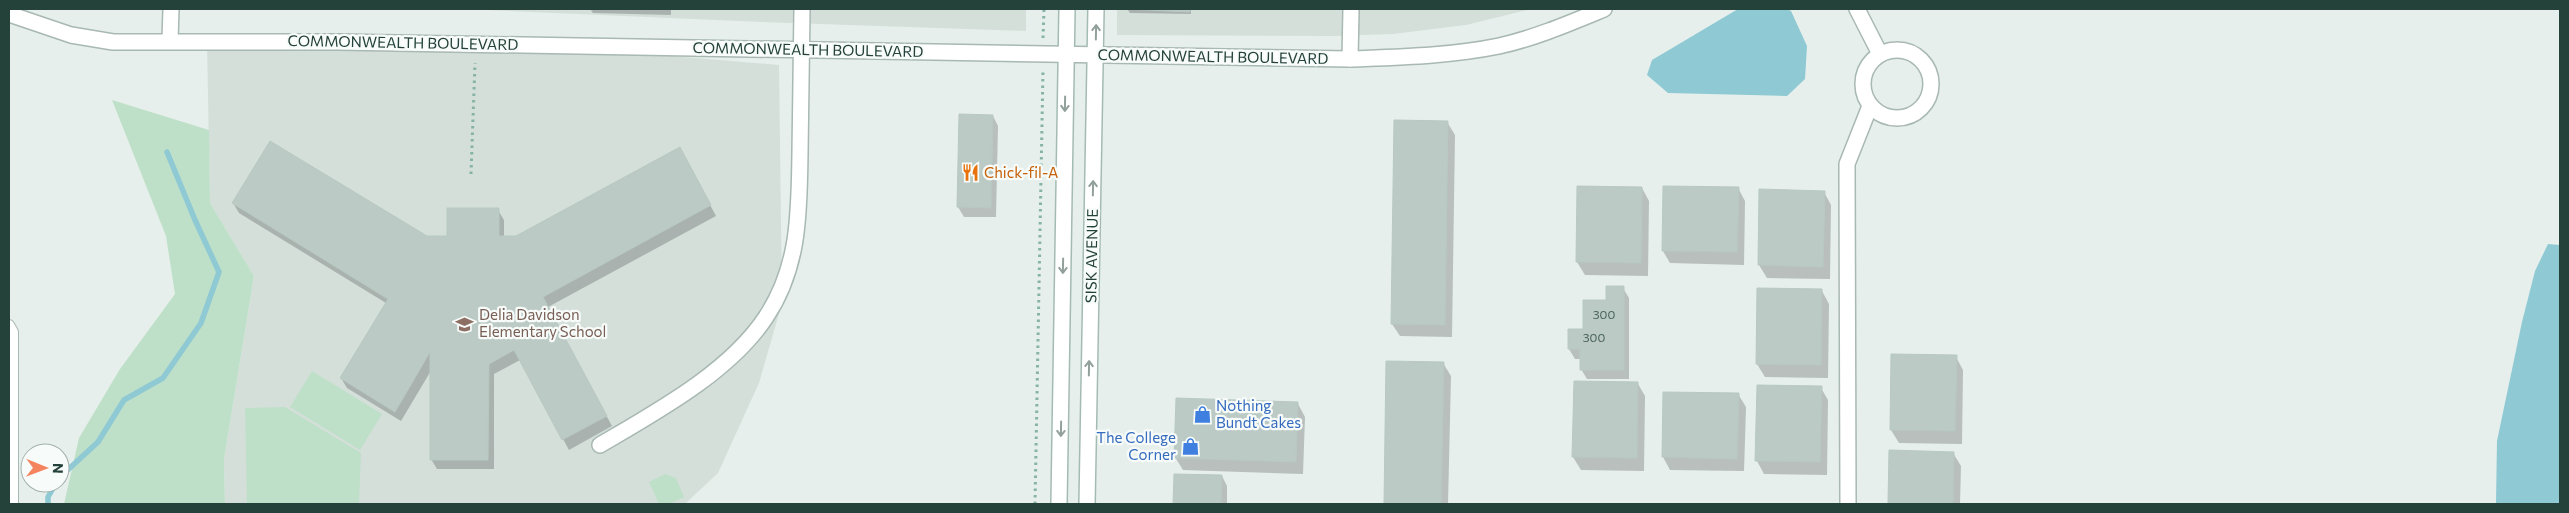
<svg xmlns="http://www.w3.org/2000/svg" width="2569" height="513" font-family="Commissioner,sans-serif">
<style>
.built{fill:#d4dfda}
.green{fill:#bfe0c8}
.water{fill:#8ec9d4}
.shadow{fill:#0003}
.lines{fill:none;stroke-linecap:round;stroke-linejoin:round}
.stream{stroke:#8ec9d4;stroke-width:5.5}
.building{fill:#bbcac4;stroke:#b8c9c2}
.lane-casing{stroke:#a8b8b2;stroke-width:12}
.street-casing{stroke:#a8b8b2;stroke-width:18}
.secondary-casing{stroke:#a4bbb3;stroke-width:18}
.path{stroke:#86b3a5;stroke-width:3;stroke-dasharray:2.5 4;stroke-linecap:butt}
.lane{stroke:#fff;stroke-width:10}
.street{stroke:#fff;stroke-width:15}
.secondary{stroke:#fff;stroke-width:15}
.oneway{stroke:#92a09c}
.labels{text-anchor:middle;stroke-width:4.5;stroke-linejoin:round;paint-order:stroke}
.number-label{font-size:12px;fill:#4a645c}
.street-label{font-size:15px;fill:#24423a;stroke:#f7fbf9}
.food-label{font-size:15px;fill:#c56008;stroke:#f7fbf9;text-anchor:start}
.education-label{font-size:15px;fill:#785e54;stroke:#f7fbf9;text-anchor:start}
.shop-label{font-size:15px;fill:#366cbe;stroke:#f7fbf9;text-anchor:start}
</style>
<rect width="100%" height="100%" fill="#e6efeb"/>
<g class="built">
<polygon points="464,9 1026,9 1026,31 762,22"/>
<polygon points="1117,9 1531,9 1466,25 1393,34 1334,36 1117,35"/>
<polygon points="207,41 599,50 779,65 782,303 759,383 718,473 685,504 225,504 224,459 254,276 210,203"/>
</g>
<g class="green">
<polygon points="112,100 209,130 210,203 254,276 224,459 225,504 64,504 79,438 120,369 175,294 166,236"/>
<polygon points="312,371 382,414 360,450 290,407"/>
<polygon points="285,407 361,453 359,504 247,504 245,408"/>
<polygon points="665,474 676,478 684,497 669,504 659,504 649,482"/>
</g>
<g class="water">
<polygon points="1738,9 1787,9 1791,11 1807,46 1805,79 1787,96 1668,93 1647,75 1652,60"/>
<polygon points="2548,244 2560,245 2560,504 2496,504 2497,441 2522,322 2535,271"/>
</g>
<g class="shadow">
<polygon points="590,9 671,9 671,15 593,13"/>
<polygon points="1191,9 1191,14 1130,13 1128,10"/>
<polygon points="993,116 998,126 996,217 964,217 958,207"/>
<polygon points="1447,122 1455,135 1452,337 1400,336 1392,324"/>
<polygon points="685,158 716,216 548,307 612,426 569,450 520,360 494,374 494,469 437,469 431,459 432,369 401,421 347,388 341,378 386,303 239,213 233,203 426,238 449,237 498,210 504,220 504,237 517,237"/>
<polygon points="1642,188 1649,201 1648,276 1585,275 1577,262"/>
<polygon points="1738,188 1745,201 1744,265 1670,263 1663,251"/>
<polygon points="1760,191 1824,192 1831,205 1830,279 1767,278 1759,265"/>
<polygon points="1623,288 1629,298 1629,379 1587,379 1581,369 1581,359 1575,359 1569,349"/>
<polygon points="1822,291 1829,304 1828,378 1765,377 1757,364"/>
<polygon points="1956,357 1963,370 1962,444 1899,443 1891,430"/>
<polygon points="1387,362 1443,363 1451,376 1448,504 1385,504"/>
<polygon points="1638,384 1645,396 1644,471 1581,470 1573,457"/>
<polygon points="1821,388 1828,400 1827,475 1764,474 1757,461"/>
<polygon points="1738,394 1746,407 1744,471 1670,470 1663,457"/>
<polygon points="1298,404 1305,417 1303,474 1183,470 1175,457"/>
<polygon points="1890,452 1953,453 1961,466 1960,504 1889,504"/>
<polygon points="1175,475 1222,476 1227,486 1227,504 1174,504"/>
</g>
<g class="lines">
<g class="stream">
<polyline points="60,477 98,442 124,400 163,378 201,323 219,272 195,220 167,152"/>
<polyline points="48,504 48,497 56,483"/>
</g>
</g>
<g class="building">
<polygon points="1127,9 1190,9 1190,12"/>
<polygon points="959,114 993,115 991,208 957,207"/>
<polygon points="1394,120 1448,121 1445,325 1391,324"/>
<polygon points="270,141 427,236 447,236 447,208 499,208 499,236 516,236 680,147 711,205 543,297 607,416 562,440 514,350 489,364 488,460 430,460 430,352 395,412 340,378 388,299 232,203"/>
<polygon points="1577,186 1642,187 1641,263 1576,262"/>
<polygon points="1663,186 1739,187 1737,252 1662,251"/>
<polygon points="1759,189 1825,191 1823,267 1758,265"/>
<polygon points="1606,286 1624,286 1624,370 1580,370 1580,349 1568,349 1568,329 1583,329 1583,300 1606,300"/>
<polygon points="1757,288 1822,289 1821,365 1756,364"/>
<polygon points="1891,354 1957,355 1955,431 1890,430"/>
<polygon points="1386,361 1444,362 1441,504 1384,504"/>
<polygon points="1574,381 1638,382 1637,458 1572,457"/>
<polygon points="1757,385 1822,386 1820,462 1755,461"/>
<polygon points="1663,392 1739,393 1737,459 1662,457"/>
<polygon points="1176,398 1298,402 1296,462 1174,458"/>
<polygon points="1889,450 1954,452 1953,504 1888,504"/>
<polygon points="1174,474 1222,475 1221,504 1173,504"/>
</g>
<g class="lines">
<defs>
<polyline id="lane" points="9,325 13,332 13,504"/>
<g id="street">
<polyline points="1857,9 1880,54"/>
<path d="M 9,14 L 71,35 L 113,42 L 339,42 L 1350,59 C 1400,57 1450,56 1499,46 C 1535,38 1570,23 1604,9"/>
<polyline points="170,40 171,9"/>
<circle cx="1897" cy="84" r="34"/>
<polyline points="1350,59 1351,9"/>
<path d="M 600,445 C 656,412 730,372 766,317 C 800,266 799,211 800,153 C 801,105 801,57 802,9"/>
<polyline points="1848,504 1847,164 1870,106"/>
</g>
<g id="secondary">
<polyline points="1059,504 1067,9"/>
<polyline points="1087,504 1096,9"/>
</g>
</defs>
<use href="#lane" class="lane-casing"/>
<use href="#street" class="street-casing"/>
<use href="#secondary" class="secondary-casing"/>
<g class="path">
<polyline points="1043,38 1044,9"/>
<polyline points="471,174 475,63"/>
<polyline points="1035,504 1043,69"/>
</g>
<use href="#lane" class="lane"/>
<use href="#street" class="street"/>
<use href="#secondary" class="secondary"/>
</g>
<defs><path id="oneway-shaft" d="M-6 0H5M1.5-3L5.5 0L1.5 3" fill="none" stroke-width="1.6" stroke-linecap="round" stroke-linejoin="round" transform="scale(1.25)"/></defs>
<g class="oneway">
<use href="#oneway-shaft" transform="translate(1096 32) rotate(-89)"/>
<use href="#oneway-shaft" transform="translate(1065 104) rotate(91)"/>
<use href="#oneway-shaft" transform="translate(1093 188) rotate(-89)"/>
<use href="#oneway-shaft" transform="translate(1063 266) rotate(91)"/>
<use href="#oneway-shaft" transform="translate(1089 368) rotate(-89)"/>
<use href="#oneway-shaft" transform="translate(1061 429) rotate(91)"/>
</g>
<defs>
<symbol id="restaurant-bare" viewBox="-9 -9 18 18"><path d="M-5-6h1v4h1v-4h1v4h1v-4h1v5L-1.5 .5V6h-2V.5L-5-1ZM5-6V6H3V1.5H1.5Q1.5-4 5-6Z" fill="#e8710a" stroke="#f7fbf9" stroke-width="2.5" paint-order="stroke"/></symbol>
<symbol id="school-bare" viewBox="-9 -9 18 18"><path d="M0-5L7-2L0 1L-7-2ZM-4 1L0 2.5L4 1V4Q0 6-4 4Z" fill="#8d6e63" stroke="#f7fbf9" stroke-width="2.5" paint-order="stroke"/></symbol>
<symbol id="shop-bare" viewBox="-9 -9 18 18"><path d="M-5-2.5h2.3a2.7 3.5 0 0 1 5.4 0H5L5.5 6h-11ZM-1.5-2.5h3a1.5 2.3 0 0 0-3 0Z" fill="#3f7fe0" stroke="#f7fbf9" stroke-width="2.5" paint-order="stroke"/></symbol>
</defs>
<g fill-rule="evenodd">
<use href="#restaurant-bare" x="958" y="160" width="25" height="25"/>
<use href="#school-bare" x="452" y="312" width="25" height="25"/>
<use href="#shop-bare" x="1190" y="402" width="25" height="25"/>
<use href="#shop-bare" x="1178" y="434" width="25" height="25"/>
</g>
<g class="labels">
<g class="number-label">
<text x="1604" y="319">300</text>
<text x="1594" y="342">300</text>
</g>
<g class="street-label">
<text transform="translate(403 43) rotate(1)" y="5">COMMONWEALTH BOULEVARD</text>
<text transform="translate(808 50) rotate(1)" y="5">COMMONWEALTH BOULEVARD</text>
<text transform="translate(1213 57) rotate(1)" y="5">COMMONWEALTH BOULEVARD</text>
<text transform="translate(1092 256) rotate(-89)" y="5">SISK AVENUE</text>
</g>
<g class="food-label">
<text x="984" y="178">Chick-fil-A</text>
</g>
<g class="education-label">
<text x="479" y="320">Delia Davidson<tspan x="479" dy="17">Elementary School</tspan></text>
</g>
<g class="shop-label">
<text x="1216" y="411">Nothing<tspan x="1216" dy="17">Bundt Cakes</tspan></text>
<text x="1176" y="443" text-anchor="end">The College<tspan x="1176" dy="17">Corner</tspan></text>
</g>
</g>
<rect width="2569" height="513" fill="none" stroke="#24423a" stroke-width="20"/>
<g transform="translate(45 468) rotate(91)"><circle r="24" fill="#f7fbf9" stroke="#a3b1ad"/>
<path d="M0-4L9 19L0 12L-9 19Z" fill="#f4845f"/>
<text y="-8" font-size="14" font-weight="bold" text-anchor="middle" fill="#24423a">N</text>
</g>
</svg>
